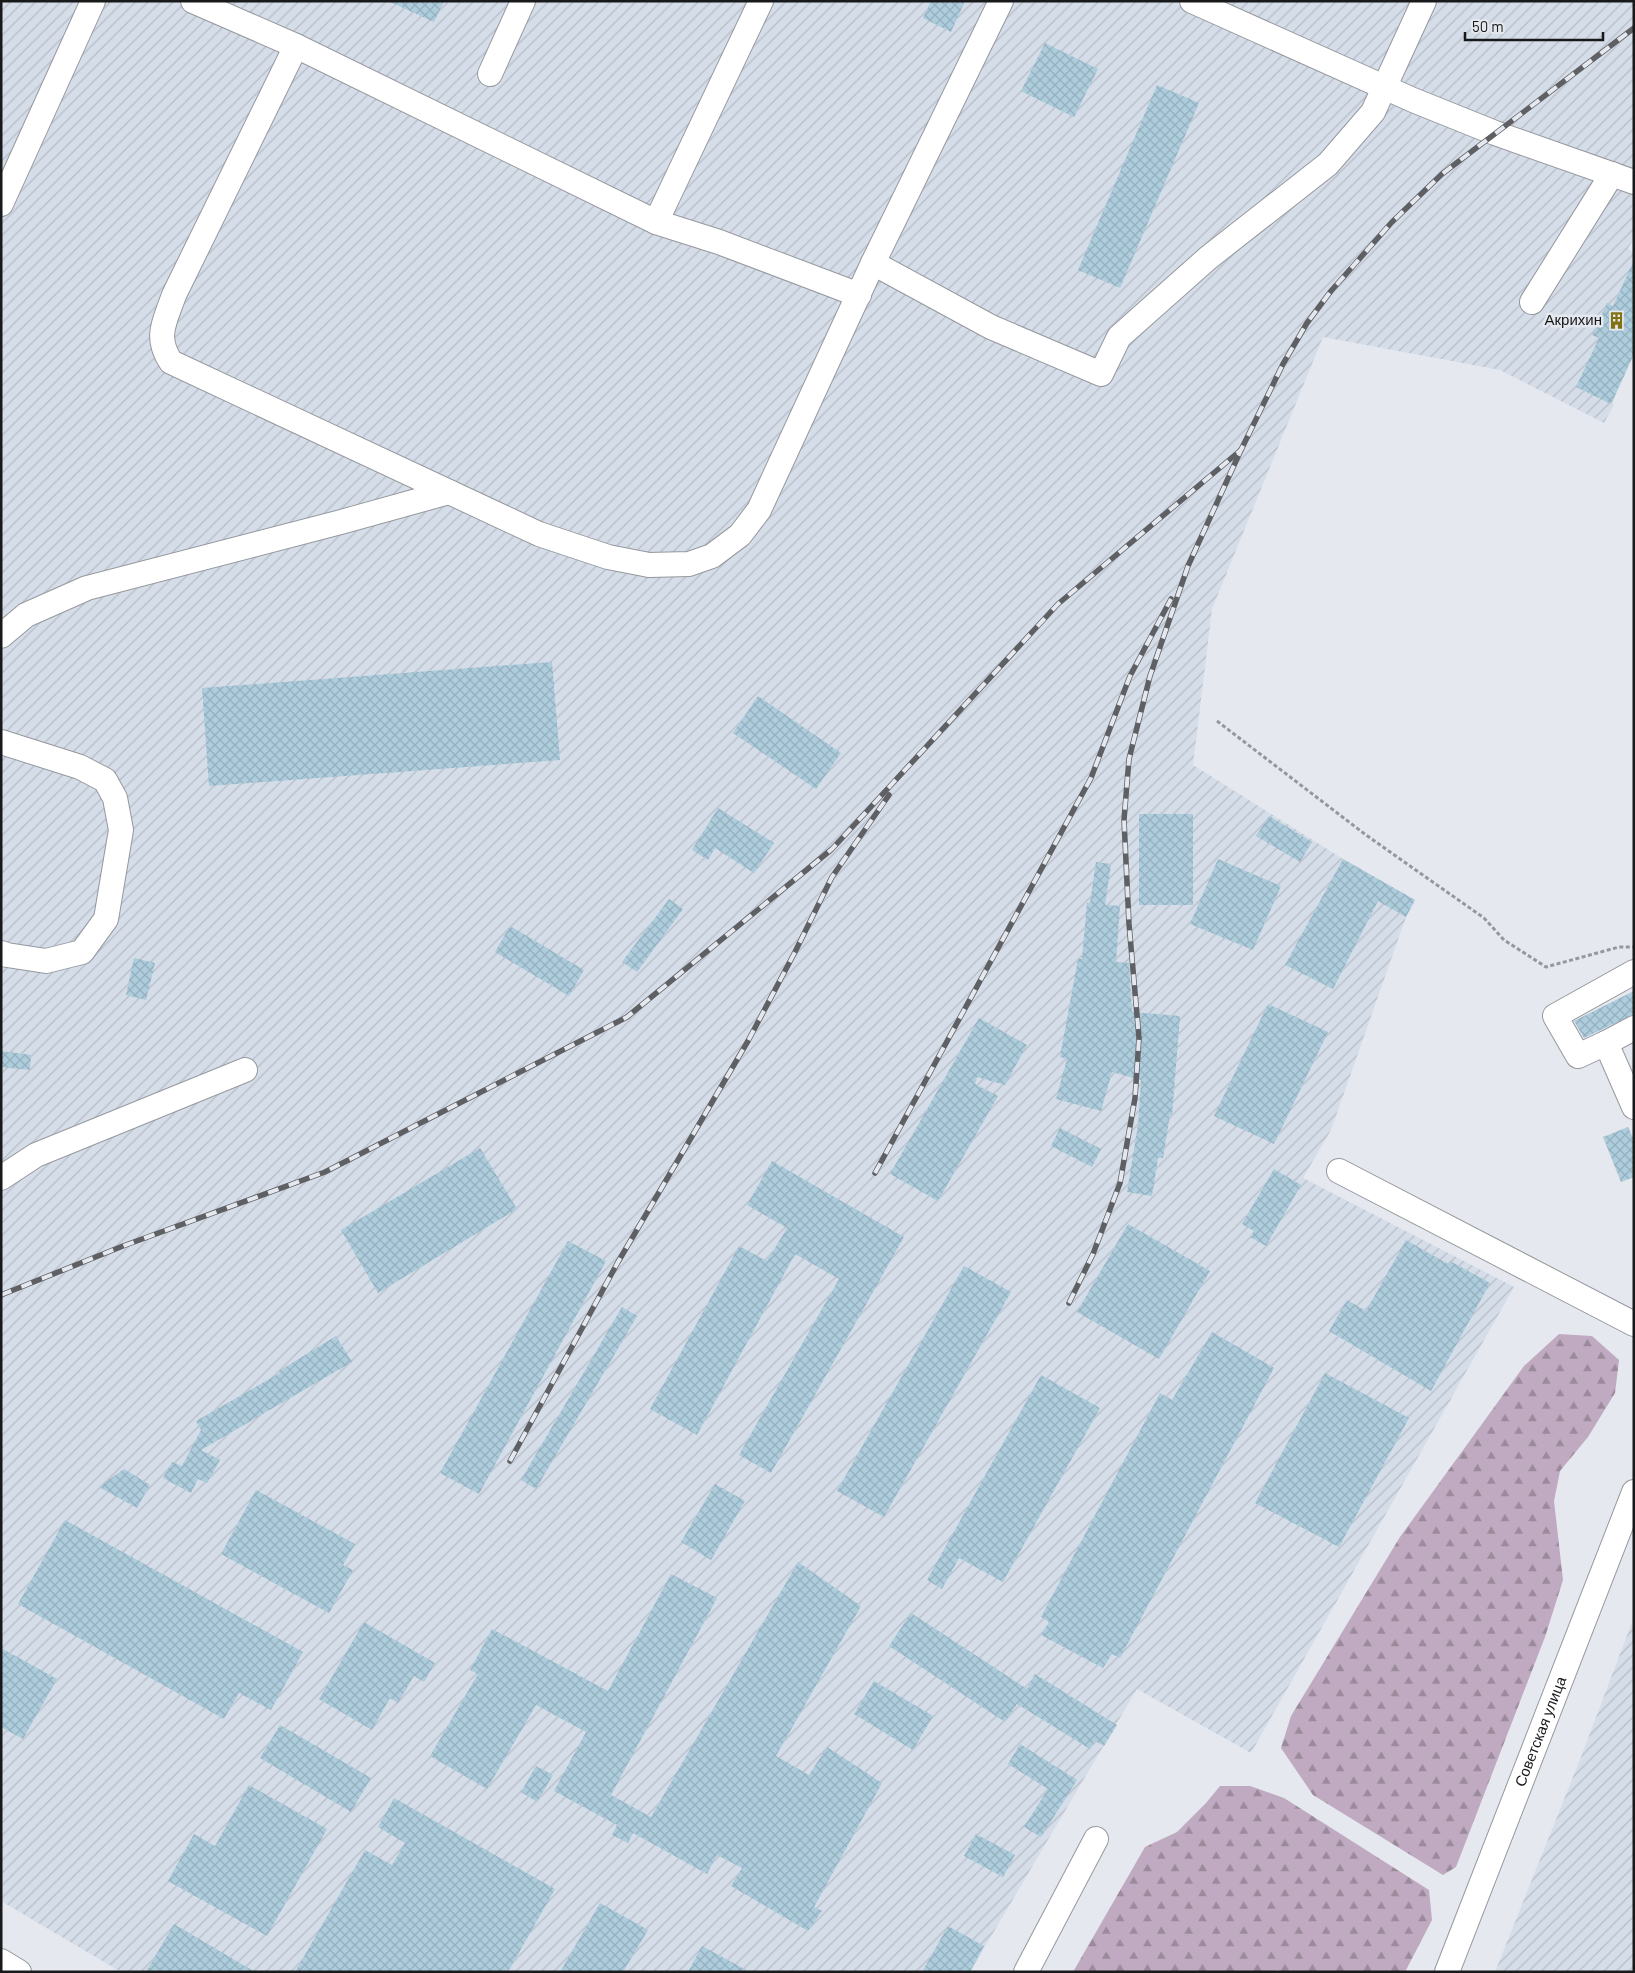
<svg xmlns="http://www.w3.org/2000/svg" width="1635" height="1973" font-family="Barlow,sans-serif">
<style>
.industrial{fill:url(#industrial-furrows)}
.forest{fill:url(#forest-firs)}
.building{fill:url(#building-cross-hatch)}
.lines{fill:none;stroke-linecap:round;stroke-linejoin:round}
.minor-casing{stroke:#95989d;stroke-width:26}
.path{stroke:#95979c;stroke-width:3;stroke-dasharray:4 2.5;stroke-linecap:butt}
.minor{stroke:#fff;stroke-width:24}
.rail-casing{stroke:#5e6063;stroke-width:5.5}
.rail{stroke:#e5e8ee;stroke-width:4;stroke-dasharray:11;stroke-linecap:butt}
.labels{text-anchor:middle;stroke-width:5;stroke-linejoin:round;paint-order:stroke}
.poi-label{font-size:15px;fill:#18191b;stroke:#e5e8ee;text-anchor:end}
.street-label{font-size:15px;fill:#18191b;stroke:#e5e8ee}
</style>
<defs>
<pattern id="industrial-furrows" width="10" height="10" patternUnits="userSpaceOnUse" patternTransform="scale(1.25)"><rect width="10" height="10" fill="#d5dde9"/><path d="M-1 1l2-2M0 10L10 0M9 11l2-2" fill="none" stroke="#b6bdc7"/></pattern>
<pattern id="forest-firs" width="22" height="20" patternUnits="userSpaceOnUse" patternTransform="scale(1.25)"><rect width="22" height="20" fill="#c0aac1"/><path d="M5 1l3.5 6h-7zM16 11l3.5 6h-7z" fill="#9b8a9c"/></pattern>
<pattern id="building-cross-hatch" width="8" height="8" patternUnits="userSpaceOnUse" patternTransform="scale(1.25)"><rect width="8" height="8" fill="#adcddd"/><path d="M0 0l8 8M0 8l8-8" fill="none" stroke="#94afbd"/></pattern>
</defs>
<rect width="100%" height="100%" fill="#e5e8ee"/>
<g class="industrial">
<polygon points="1,1 1634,1 1634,239 1628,248 1634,254 1634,354 1612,403 1614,405 1604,423 1500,370 1323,337 1212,609 1193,765 1343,859 1415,900 1406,917 1331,1130 1303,1178 1514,1287 1251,1753 1137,1689 970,1972 121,1972 1,1901"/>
<polygon points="1634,1617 1634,1972 1495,1972 1581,1757"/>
</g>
<g class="forest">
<polygon points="1559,1334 1592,1336 1619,1360 1615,1393 1588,1437 1560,1471 1554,1501 1563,1580 1545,1637 1456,1867 1443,1875 1313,1795 1281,1748 1291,1716 1400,1537 1524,1366"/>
<polygon points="1220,1786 1250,1786 1284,1798 1429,1890 1432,1920 1405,1972 1281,1972 1277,1970 1275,1972 1073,1972 1145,1847 1177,1832 1206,1803"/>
</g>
<g class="building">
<polygon points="388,1 444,1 434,22"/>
<polygon points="931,1 965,1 951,32 923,18"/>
<polygon points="1045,43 1098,69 1074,117 1021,91"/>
<polygon points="1157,85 1199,103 1120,288 1078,270"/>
<polygon points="1634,260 1634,354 1611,404 1576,387 1599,338 1592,335 1607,303 1613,306"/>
<polygon points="552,662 560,760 209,786 202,688"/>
<polygon points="758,696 841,753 816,789 733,733"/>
<polygon points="718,808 774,843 754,873 715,848 708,860 692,850"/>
<rect x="1139" y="814" width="54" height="91"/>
<polygon points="1269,816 1312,842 1300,862 1256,836"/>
<polygon points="1218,859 1281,886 1253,950 1190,924"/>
<polygon points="1343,859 1415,900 1406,917 1378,901 1333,989 1285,965"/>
<polygon points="1096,862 1111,864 1105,905 1120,906 1116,962 1129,963 1132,1012 1180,1016 1172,1115 1170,1115 1163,1158 1158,1158 1152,1196 1127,1192 1138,1125 1141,1080 1112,1072 1101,1111 1056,1099 1067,1059 1060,1057 1078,959 1082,959 1087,903 1090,903"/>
<polygon points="669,899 683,909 637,972 622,962"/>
<polygon points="510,926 584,970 569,996 495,952"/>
<polygon points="134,958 155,963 146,1000 126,995"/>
<polygon points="1634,991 1634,1014 1584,1038 1574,1021"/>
<polygon points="1268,1004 1328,1032 1274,1144 1214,1116"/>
<polygon points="979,1018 1027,1045 1005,1085 977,1077 975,1084 998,1096 938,1201 890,1174"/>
<polygon points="1,1051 31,1055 30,1070 1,1067"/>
<polygon points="1628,1127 1634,1140 1634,1177 1621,1182 1603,1137"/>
<polygon points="1060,1128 1101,1149 1092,1167 1051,1146"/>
<polygon points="480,1148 517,1209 378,1293 341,1230"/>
<polygon points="772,1161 904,1237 771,1473 739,1455 839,1279 795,1254 697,1435 650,1409 739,1246 767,1261 787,1228 747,1205"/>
<polygon points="1274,1169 1301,1185 1266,1246 1250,1237 1254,1231 1242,1224"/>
<polygon points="1128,1224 1210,1271 1159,1359 1077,1312"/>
<polygon points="1406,1240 1448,1264 1450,1261 1490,1283 1431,1391 1329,1331 1347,1300 1366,1311"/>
<polygon points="568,1241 606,1261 479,1494 440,1473"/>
<polygon points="964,1266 1011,1292 884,1517 837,1491"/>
<polygon points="622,1307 637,1316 536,1489 521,1480"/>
<polygon points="1212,1332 1274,1368 1120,1658 1112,1654 1103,1668 1041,1635 1049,1622 1041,1617 1160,1393 1172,1400"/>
<polygon points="336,1336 352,1362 201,1450 220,1460 207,1483 198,1479 191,1493 163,1478 172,1462 182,1466 201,1430 196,1421 280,1373 279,1371"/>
<polygon points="1325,1373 1409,1418 1339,1547 1255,1503"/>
<polygon points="1041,1375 1100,1408 1003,1582 959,1558 942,1589 927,1580"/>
<polygon points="124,1469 150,1485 137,1508 99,1487"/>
<polygon points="715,1484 745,1501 711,1560 681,1542"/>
<polygon points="256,1490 355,1544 343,1565 353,1570 329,1613 221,1554"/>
<polygon points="65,1520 303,1652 271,1710 239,1693 224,1719 18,1604"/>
<polygon points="798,1562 861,1606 776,1756 809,1775 827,1747 882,1783 814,1907 822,1911 808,1931 731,1886 742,1868 717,1855 707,1874 633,1833 628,1843 612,1835 617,1825 554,1791 586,1732 536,1705 487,1789 430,1756 478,1674 470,1670 492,1629 608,1691 671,1574 717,1598 611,1795 651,1817"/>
<polygon points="911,1613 1027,1689 1035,1674 1117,1725 1104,1746 1095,1741 1090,1749 1017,1704 1005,1722 889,1646"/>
<polygon points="364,1622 435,1663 424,1682 414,1676 398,1703 390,1698 372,1730 319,1699"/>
<polygon points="1,1648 57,1679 23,1739 1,1727"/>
<polygon points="874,1681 933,1716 913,1750 854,1714"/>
<polygon points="280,1725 371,1778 351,1812 260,1758"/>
<polygon points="1020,1744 1077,1780 1041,1837 1024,1827 1048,1789 1008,1764"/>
<polygon points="536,1766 553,1775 537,1802 521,1792"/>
<polygon points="249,1785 327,1829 267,1936 168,1881 194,1834 215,1846"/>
<polygon points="394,1798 555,1889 508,1972 295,1972 365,1850 392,1865 405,1843 378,1827"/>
<polygon points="976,1834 1015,1855 1003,1877 964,1856"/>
<polygon points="600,1903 648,1930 623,1972 560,1972"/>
<polygon points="174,1924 255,1972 146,1972"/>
<polygon points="948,1926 984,1946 970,1972 922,1972"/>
<polygon points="702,1946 750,1972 688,1972"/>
</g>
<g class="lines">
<defs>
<g id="minor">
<polyline points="193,1 296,46 656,222 719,242 859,295"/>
<polyline points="1192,1 1413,100 1495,133 1634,182"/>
<path d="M 296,46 L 174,295 C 165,321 154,337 171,362 L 539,534 L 608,557 L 649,565 L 689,564 L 712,556 L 740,535 L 759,510 L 873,263 L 1001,1"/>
<polyline points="490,74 523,1"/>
<polyline points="1,204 93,1"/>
<polyline points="656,222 761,1"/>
<polyline points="873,263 991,327 1101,374 1119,337 1208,258 1328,164 1373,112 1424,1"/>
<polyline points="1532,302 1612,174"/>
<polyline points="1,636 26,615 87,588 341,522 449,492"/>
<polyline points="1,742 80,767 105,780 115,798 121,830 106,919 82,952 46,961 7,955 1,953"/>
<polyline points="1634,1028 1606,1043 1634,1107"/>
<polyline points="1606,1043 1578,1056 1555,1016 1634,972"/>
<polyline points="1339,1171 1634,1324"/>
<polyline points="1,1178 36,1155 245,1070"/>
<polyline points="1,1961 19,1972"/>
<polyline points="1026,1972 1096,1839"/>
<path id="s1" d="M 1447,1972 L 1634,1492"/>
</g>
</defs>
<use href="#minor" class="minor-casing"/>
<polyline class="path" points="1217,721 1366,835 1484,918 1504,940 1546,967 1619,947 1634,947"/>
<use href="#minor" class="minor"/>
<defs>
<g id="rail">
<polyline points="875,1173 1091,778 1130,676 1171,599"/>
<polyline points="1,1295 123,1246 325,1172 627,1017 832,849 1058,604 1241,450"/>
<polyline points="1069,1303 1093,1254 1120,1183 1135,1098 1139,1038 1129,924 1124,820 1129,759 1150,676 1188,566 1241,450 1283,364 1307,323 1331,291 1392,222 1442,174 1634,28"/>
<polyline points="510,1461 618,1262 748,1041 795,952 832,877 889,795"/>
</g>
</defs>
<use href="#rail" class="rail-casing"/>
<use href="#rail" class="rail"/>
</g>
<defs>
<symbol id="building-bare" viewBox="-9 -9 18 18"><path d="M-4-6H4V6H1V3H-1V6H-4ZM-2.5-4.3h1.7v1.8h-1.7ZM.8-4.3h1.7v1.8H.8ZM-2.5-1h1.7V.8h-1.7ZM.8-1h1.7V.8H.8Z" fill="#817314" stroke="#e5e8ee" stroke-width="2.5" paint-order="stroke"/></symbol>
</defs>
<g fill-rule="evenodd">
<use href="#building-bare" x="1604" y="308" width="25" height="25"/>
</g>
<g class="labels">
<g class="poi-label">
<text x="1602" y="325">Акрихин</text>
</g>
<g class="street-label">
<text dy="5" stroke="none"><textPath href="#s1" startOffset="258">Советская улица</textPath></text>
</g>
</g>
<rect width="1635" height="1973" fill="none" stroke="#18191b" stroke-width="5"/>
<path d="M1465 32v8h138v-8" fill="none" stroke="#18191b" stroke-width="2.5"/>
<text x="1472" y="32" font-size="15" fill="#18191b" stroke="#e5e8ee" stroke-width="4" paint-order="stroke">50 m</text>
</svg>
